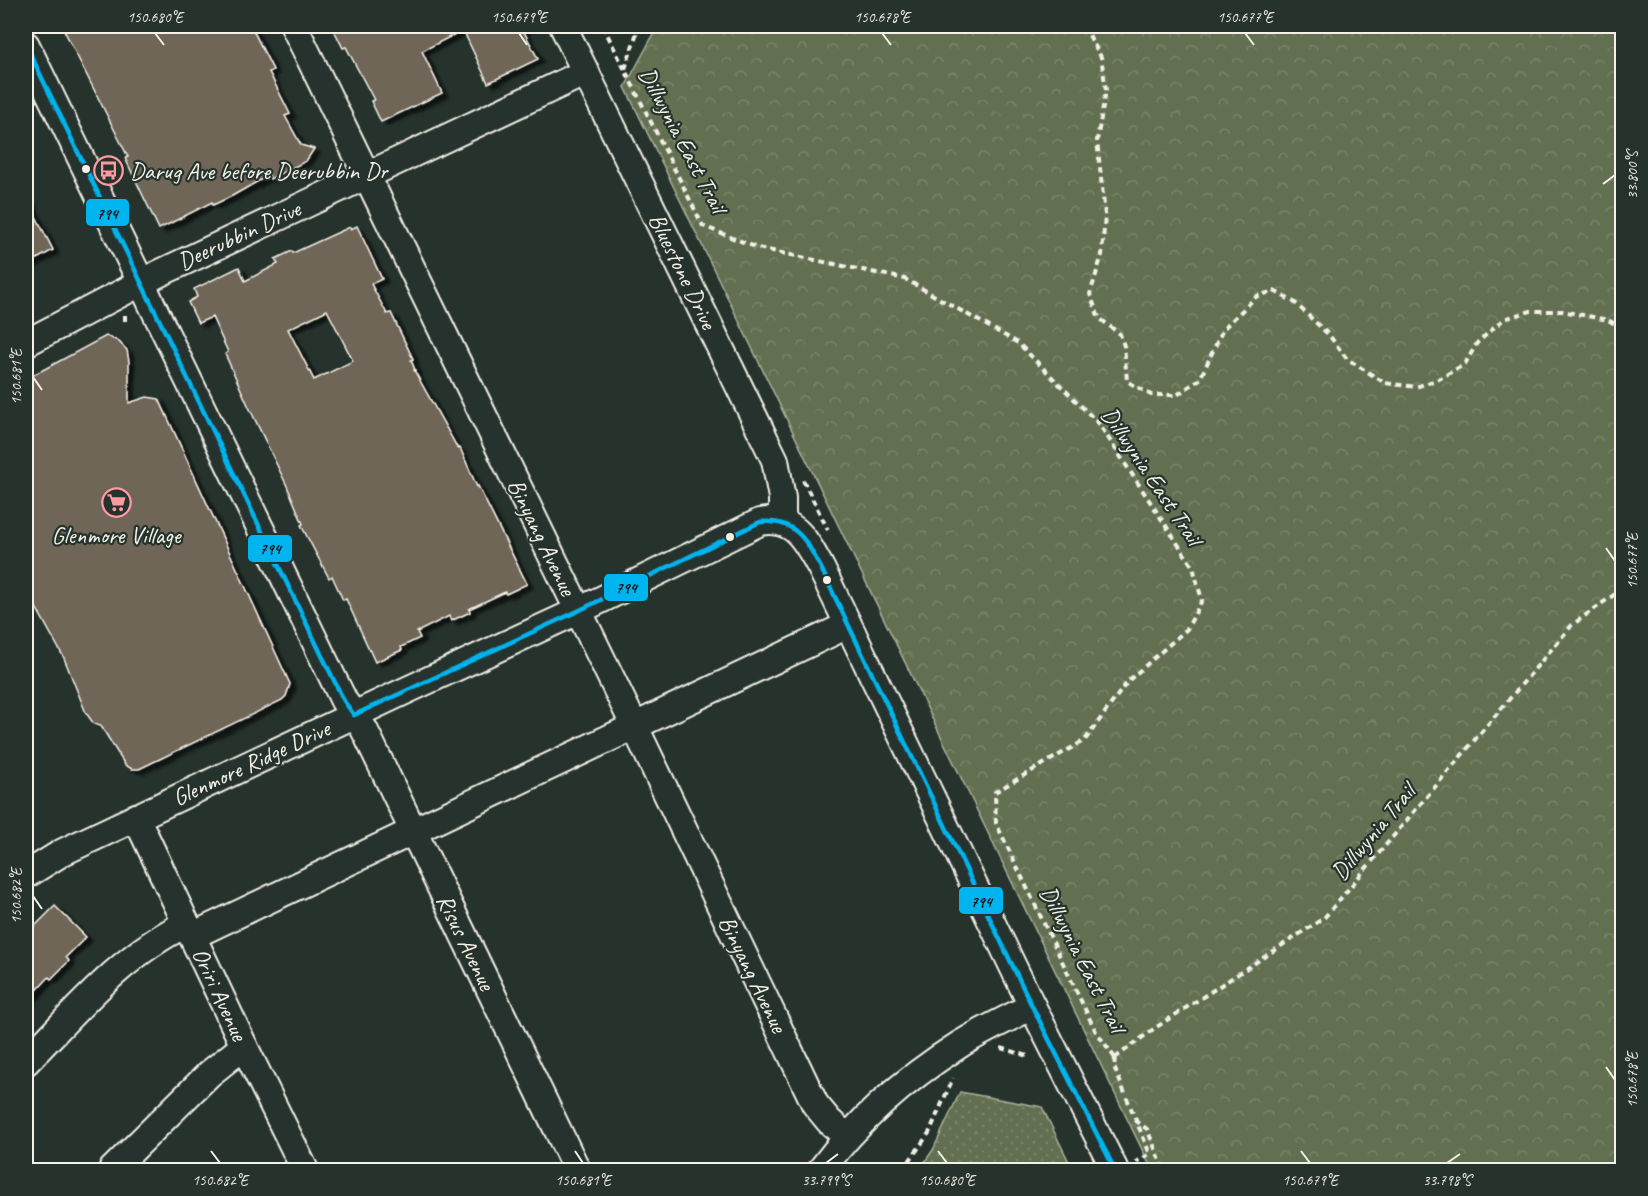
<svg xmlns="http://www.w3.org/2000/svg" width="1648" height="1196" font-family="Caveat,sans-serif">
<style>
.green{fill:url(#green-dots);stroke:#abb09c;stroke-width:1.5}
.forest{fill:url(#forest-crowns);stroke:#abb09c;stroke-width:1.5}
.building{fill:#706659;stroke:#f4f1e8;stroke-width:1.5;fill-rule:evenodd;filter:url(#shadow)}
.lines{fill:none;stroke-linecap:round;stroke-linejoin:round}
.minor-casing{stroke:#f4f1e8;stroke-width:30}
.path{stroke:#f4f1e8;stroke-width:4;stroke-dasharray:6 4.5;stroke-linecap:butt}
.minor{stroke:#26332d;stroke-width:26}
.bus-1-casing{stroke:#26332d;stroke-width:9}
.bus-1{stroke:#00b5ef;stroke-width:4.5}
.ticks{fill:none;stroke:#f4f1e8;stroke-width:2}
.bus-dot{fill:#f4f1e8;stroke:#26332d;stroke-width:2}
.labels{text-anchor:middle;stroke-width:4.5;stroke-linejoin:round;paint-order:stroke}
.street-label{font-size:24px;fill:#f4f1e8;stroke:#26332d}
.poi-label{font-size:24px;fill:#f4f1e8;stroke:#26332d;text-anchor:start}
.line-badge{stroke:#26332d;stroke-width:2}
.pale-badge-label{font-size:16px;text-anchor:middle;font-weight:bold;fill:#111}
.neatline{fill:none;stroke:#f4f1e8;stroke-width:2}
.ticks-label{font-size:15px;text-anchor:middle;fill:#f4f1e8}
</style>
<defs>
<pattern id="green-dots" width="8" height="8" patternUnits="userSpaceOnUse" patternTransform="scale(1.5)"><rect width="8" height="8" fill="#627051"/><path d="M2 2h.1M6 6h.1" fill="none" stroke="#79856a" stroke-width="1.8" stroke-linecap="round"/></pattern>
<pattern id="forest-crowns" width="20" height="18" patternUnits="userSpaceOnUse" patternTransform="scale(1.5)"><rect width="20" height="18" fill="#627051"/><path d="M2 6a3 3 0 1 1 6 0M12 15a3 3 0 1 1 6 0" fill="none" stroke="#79856a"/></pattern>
<filter id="shadow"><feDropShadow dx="6" dy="4" stdDeviation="1.5" flood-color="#0009"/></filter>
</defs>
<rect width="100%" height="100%" fill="#26332d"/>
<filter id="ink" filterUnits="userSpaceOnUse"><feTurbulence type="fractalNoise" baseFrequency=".0167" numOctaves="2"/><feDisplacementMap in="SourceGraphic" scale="12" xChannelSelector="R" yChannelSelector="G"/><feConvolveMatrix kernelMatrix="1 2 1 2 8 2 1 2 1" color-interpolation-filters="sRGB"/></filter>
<g filter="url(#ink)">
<polygon class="green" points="960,1092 1042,1107 1073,1170 919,1170 933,1150"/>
<polygon class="forest" points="658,26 1622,26 1622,1170 1152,1170 625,87"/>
<g class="building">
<polygon points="62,26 251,26 273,70 269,72 290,114 285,116 301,145 314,149 306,161 270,179 269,175 232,196 213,205 212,202 159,229 125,158 128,157"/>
<polygon points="332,26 521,26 538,59 488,83 463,30 422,51 442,93 381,122 371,101 374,100 346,47 343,48"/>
<polygon points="26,197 53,250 26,265"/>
<path d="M 357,226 L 382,279 L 371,284 L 387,314 L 391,313 L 413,359 L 411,360 L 415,370 L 414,370 L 458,449 L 460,448 L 477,487 L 478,486 L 527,584 L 506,594 L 505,592 L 469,609 L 470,612 L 451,621 L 449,616 L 417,632 L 420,638 L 401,647 L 402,650 L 375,662 L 346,599 L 343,600 L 332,576 L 329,578 L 301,525 L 303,524 L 287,486 L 248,405 L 225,354 L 228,352 L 212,317 L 198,323 L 188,302 L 197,297 L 194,289 L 239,267 L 245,281 L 278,264 L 275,259 L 292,251 L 293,253 L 350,227 L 351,229 ZM 327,310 L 353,361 L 314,380 L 288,329 Z"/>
<polygon points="106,336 118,341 127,350 129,362 129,403 147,397 159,399 290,684 286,696 282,700 139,769 132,769 125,765 101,726 94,724 86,713 64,658 26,589 26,379"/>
<polygon points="55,906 86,937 66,957 69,961 51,979 49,977 26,1002 26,919 34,927"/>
</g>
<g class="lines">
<defs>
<g id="minor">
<polyline points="294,26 635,727 815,1104 829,1121 847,1137"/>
<polyline points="563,26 775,460 782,498 782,522"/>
<polyline points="26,45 344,701 364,729 577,1170"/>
<polyline points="26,343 158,274 586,72"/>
<polyline points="136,817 244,1046 305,1170"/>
<path d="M 26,875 L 63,852 L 405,691 L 578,611 L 760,522 C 795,515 807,543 821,568 L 1032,1006 L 1115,1170"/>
<polyline points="192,936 848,625"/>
<path d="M 26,1062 C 74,1013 123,954 186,924"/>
<polyline points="112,1170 209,1074 244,1046"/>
<path d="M 821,1170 C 858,1120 907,1078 959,1045 C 983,1030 1008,1019 1032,1006"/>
</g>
</defs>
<use href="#minor" class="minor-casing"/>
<g class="path">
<polyline points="603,26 703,226 758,248 905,279 1018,343 1099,424 1193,567 1202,600 1187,629 1128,681 1085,740 995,792 996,823 1095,1030 1115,1058"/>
<polyline points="1084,26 1101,57 1106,90 1097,140 1105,215 1102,255 1090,294 1099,318 1120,334 1124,346 1127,381 1151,395 1177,395 1200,379 1223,329 1257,296 1274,291 1294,302 1329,335 1347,359 1385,383 1416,387 1439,379 1465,364 1477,343 1504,319 1531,311 1562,311 1608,320 1622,328"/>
<polyline points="1615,26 1622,44"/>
<polyline points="625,69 639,26"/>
<polyline points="125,315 125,323"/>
<polyline points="803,480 828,530"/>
<polyline points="1001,1048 1031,1057"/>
<polyline points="1115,1058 1155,1028 1324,918 1572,625 1622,589"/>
<polyline points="1115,1058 1114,1067 1150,1154 1136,1162"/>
<polyline points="1135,1120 1147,1129 1164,1170"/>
<polyline points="903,1170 929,1133 953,1078"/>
</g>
<use href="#minor" class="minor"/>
<defs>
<g id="bus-1">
<polyline points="26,45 344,701 354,715"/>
<path d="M 354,715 L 578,611 L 760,522 C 796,519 806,540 821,568 L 1032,1006 L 1115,1170"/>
</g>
</defs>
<use href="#bus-1" class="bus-1-casing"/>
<use href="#bus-1" class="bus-1"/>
</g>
</g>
<path class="ticks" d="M 155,33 L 164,45M 519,33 L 527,45M 882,33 L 891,45M 1245,33 L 1254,45M 1603,184 L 1615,175M 33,377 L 42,390M 1606,548 L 1615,561M 33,896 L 42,909M 1606,1067 L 1615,1080M 211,1151 L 220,1163M 575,1151 L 583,1163M 938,1151 L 947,1163M 1301,1151 L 1310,1163M 826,1163 L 838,1154M 1447,1163 L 1460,1154"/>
<defs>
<symbol id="bus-ring" viewBox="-11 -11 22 22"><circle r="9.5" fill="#26332d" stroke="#ff9aa2" stroke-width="1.5"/><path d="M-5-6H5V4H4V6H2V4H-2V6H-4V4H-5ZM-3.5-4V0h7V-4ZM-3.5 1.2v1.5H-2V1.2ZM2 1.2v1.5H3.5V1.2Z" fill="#ff9aa2"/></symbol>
<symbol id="supermarket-ring" viewBox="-11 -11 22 22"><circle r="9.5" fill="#26332d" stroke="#ff9aa2" stroke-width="1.5"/><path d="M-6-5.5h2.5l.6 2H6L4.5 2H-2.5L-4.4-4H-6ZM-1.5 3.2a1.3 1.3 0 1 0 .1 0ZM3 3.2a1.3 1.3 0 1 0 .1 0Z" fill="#ff9aa2"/></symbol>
</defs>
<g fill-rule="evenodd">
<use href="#bus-ring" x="92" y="154" width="33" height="33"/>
<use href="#supermarket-ring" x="100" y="486" width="33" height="33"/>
</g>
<g class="bus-dot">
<circle cx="86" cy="169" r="5"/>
<circle cx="730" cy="537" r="5"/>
<circle cx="827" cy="580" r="5"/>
</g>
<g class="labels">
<g class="street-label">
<text transform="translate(683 140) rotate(62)" y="8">Dillwynia East Trail</text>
<text transform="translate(239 235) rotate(-25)" y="8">Deerubbin Drive</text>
<text transform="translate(683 271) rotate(64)" y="8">Bluestone Drive</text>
<text transform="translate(1152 476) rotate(56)" y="8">Dillwynia East Trail</text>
<text transform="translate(542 537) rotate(64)" y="8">Binyang Avenue</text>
<text transform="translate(251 763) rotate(-25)" y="8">Glenmore Ridge Drive</text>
<text transform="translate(1373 832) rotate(-50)" y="8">Dillwynia Trail</text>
<text transform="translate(466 942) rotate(64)" y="8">Risus Avenue</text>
<text transform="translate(1083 959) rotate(63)" y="8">Dillwynia East Trail</text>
<text transform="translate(753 974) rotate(64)" y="8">Binyang Avenue</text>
<text transform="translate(220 994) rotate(65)" y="8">Oriri Avenue</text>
</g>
<g class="poi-label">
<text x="130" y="179">Darug Ave before Deerubbin Dr</text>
<text x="116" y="543" text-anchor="middle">Glenmore Village</text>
</g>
</g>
<g class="line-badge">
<rect x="85" y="198" width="45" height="29" rx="6" fill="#00b5ef"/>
<rect x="247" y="534" width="46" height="29" rx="6" fill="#00b5ef"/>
<rect x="603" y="573" width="46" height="29" rx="6" fill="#00b5ef"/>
<rect x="958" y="886" width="46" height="29" rx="6" fill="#00b5ef"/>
</g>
<g class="pale-badge-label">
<text x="107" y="219">794</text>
<text x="270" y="554">794</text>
<text x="626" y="593">794</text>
<text x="981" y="907">794</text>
</g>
<rect width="1648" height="1196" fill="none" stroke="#26332d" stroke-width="66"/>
<rect x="33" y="33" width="1582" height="1130" class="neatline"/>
<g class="ticks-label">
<text x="155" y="22">150.680°E</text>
<text x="519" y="22">150.679°E</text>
<text x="882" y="22">150.678°E</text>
<text x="1245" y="22">150.677°E</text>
<text transform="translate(1632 175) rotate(-90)" y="5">33.800°S</text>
<text transform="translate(16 377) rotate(-90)" y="5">150.681°E</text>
<text transform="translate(1632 561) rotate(-90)" y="5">150.677°E</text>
<text transform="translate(16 896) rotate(-90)" y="5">150.682°E</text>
<text transform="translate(1632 1080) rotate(-90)" y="5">150.678°E</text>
<text x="220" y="1185">150.682°E</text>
<text x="583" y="1185">150.681°E</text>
<text x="826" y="1185">33.799°S</text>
<text x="947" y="1185">150.680°E</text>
<text x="1310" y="1185">150.679°E</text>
<text x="1447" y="1185">33.798°S</text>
</g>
</svg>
